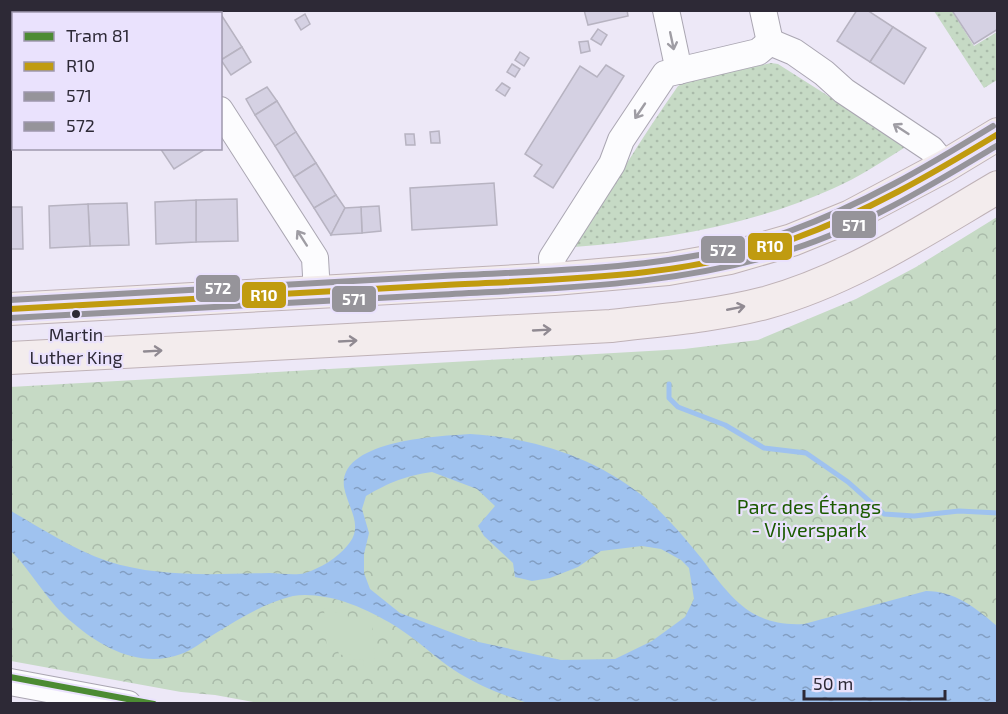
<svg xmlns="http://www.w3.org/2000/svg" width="1008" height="714" font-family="'Exo 2',sans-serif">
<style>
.grass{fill:url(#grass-dots)}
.park{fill:url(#park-crowns)}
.garden{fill:#c6dac5}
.water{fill:url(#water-ripples);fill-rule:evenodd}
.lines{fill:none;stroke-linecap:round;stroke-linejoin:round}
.stream{stroke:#9fc2ef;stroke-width:5}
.building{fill:#d5d1e3;stroke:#b7b3c1;stroke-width:1.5}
.minor-casing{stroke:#aaa6b2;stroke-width:28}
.major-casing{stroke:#bfb2b7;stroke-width:34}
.minor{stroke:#fcfcfe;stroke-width:26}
.major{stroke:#f3eced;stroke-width:32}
.bus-1-casing{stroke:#eae2fd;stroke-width:10}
.bus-2-casing{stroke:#eae2fd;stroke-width:10}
.bus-3-casing{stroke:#eae2fd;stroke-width:10}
.bus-1{stroke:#c09b10;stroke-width:6}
.bus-2{stroke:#96949a;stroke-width:6}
.bus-3{stroke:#96949a;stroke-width:6}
.tram-1-casing{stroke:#eae2fd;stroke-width:10}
.tram-1{stroke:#4c8b33;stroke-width:6}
.oneway{stroke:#9f9da4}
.oneway2{stroke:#908a92}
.bus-dot{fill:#2d2936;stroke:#eae2fd;stroke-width:2}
.labels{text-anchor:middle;stroke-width:4.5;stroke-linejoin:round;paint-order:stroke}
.bus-label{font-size:18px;fill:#2d2936;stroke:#eae2fd}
.park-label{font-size:20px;fill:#1b5a00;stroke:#eae2fd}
.line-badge{stroke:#eae2fd;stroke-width:2}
.badge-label{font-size:16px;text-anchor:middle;font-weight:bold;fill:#fff}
</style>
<defs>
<pattern id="grass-dots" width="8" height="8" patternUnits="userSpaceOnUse" patternTransform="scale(1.5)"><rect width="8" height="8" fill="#c6dac5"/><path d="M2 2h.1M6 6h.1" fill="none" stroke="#aba" stroke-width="1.8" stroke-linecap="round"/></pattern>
<pattern id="park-crowns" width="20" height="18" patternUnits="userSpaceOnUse" patternTransform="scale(1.5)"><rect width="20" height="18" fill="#c6dac5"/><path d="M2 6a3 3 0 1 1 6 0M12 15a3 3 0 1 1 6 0" fill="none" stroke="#aba"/></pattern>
<pattern id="water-ripples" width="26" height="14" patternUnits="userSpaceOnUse" patternTransform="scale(1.5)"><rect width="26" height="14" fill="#9fc2ef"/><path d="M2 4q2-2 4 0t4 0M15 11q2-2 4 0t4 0" fill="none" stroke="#829ec2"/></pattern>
</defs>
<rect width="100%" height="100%" fill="#ede8f7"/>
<g class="grass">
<polygon points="934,11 952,11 974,46 997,32 997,80 984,88"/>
<path d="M 771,63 L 778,64 L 907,146 C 883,161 858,178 832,189 C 752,225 661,240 574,247 C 609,193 641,138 678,86 L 687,81 Z"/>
</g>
<polygon class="park" points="997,217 997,703 265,704 215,695 181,692 11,661 10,387 684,349 758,340 856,299 916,267"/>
<polygon class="garden" points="335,608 336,613 347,612 348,618 359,617 360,624 372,624 375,665 364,667 363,659 351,660 350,654 339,655 338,650 327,651 324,609"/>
<path class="water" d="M 470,434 C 533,438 592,456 643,496 C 665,514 684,537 702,559 C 731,598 751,627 804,624 L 926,591 C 955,591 976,608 997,626 L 997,703 L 528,703 C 502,695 477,685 454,670 C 437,659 423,645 407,634 C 387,619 349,600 325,597 C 315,595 303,594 293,596 C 266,602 239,619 216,633 C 204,640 193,650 181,654 C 141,669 102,648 73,623 C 48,603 33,573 11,551 L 11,511 C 42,529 73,549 107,561 C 159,578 216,574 269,573 C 280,573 295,576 305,573 C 321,568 337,558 347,546 C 365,526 348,509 344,487 C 338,440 439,436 470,434 ZM 432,472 L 477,489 L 495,506 L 478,526 L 484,536 L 513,563 L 515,577 L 532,581 L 550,578 L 578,567 L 601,551 L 642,546 L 661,549 L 681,560 L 689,568 L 694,599 L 685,617 L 652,641 L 615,659 L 561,660 L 474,641 L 400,613 L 370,589 L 364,573 L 364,554 L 369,533 L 362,509 L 366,496 C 390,482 405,476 432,472 Z"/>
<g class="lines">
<polyline class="stream" points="669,384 669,398 678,407 725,425 764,448 806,453 848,482 884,514 914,516 959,511 998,513"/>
</g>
<g class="building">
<polygon points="584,10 627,10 628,16 588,25"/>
<polygon points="857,10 867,10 893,27 870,62 837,41"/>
<polygon points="956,10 998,10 998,29 974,44 953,12"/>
<polygon points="305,14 310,24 301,30 295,20"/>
<polygon points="222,16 242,47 221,60 220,17"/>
<polygon points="893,27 926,48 904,84 870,62"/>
<polygon points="598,29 607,35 601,45 591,39"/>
<polygon points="588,41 590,51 581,53 579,42"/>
<polygon points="242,47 251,62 231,75 221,60"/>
<polygon points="520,52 529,58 524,66 515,60"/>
<polygon points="14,55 14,105 13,105 10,100 10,57"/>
<polygon points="512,64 520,69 515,77 507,72"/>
<polygon points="606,65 624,76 553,188 534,176 542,165 525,154 580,66 597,77"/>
<polygon points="502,83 510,88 505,96 496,90"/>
<polygon points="267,87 277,101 255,115 246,99"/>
<polygon points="277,101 296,132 275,146 255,115"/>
<polygon points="439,131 440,143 431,143 430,132"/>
<polygon points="296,132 316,163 294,177 275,146"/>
<polygon points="405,134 414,134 415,145 406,145"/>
<polygon points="160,148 207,148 174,169"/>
<polygon points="316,163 336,195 314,208 294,177"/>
<polygon points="494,183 497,225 412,230 410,188"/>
<polygon points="336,195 345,208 331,235 314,208"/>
<polygon points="237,199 238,241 196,242 196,200"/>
<polygon points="196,200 196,242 156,244 155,202"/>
<polygon points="127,203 129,245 90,246 88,204"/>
<polygon points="88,204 90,246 50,248 49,206"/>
<polygon points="379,206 381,231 362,233 361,207"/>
<polygon points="10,207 22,207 23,249 10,249"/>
<polygon points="361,207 362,233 331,235 345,208"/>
</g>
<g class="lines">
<defs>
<g id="minor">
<polyline points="157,10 159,14"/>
<polyline points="666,10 679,71"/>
<polyline points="763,10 770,42"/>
<polyline points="24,14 29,10"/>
<polyline points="770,42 794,52 824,73 844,91 931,149 945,166"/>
<polyline points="220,110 315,258 317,293"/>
<polyline points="554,279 552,258 612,164 621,140 665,74 758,52 770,42"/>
<polyline points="10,682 128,704"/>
</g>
<g id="major">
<polyline points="10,309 554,279 668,269 730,258 792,240 851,216 945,166 998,134"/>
<path d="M 10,358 L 611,326 C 662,320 715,316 765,303 C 849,280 923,231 998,187"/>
</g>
</defs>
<use href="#minor" class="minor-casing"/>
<use href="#major" class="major-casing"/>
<use href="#minor" class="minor"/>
<use href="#major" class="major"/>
<defs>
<path id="bus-1" d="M 10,309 C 155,301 300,293 445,285 C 558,279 686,279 793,239 C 865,213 932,174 998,134"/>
<path id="bus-2" d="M 10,318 C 152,310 293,302 434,295 C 554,288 677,287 793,249 C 865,226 933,184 998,145"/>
<path id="bus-3" d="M 10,300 C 155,292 299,284 443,276 C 556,270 683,270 790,231 C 862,205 928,166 993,126"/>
</defs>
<use href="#bus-1" class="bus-1-casing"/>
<use href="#bus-2" class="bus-2-casing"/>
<use href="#bus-3" class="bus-3-casing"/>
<use href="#bus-1" class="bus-1"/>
<use href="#bus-2" class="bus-2"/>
<use href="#bus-3" class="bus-3"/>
<defs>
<polyline id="tram-1" points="10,677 154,704"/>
</defs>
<use href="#tram-1" class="tram-1-casing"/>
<use href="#tram-1" class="tram-1"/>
</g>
<defs><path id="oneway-shaft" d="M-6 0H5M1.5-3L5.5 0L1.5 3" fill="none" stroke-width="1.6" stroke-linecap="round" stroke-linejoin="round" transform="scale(1.5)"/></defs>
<g class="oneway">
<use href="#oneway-shaft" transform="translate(672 41) rotate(78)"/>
<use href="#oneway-shaft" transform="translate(640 111) rotate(124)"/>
<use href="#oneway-shaft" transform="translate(901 129) rotate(-147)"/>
<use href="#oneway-shaft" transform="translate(302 238) rotate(-123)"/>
</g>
<g class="oneway2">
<use href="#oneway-shaft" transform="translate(736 308) rotate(-11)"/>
<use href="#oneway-shaft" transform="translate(542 330) rotate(-3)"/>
<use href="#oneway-shaft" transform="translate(348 341) rotate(-3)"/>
<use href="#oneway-shaft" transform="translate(153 351) rotate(-3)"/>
</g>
<circle class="bus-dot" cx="76" cy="314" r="5"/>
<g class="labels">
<g class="bus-label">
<text x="76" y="341">Martin<tspan x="76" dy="23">Luther King</tspan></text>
</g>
<g class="park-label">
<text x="809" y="514">Parc des Étangs<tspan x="809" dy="23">- Vijverspark</tspan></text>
</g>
</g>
<g class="line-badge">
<rect x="831" y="210" width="46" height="29" rx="6" fill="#96949a"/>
<rect x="747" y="232" width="46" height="29" rx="6" fill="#c09b10"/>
<rect x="700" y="235" width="46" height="29" rx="6" fill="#96949a"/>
<rect x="195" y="274" width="46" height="29" rx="6" fill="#96949a"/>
<rect x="241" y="281" width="46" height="28" rx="6" fill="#c09b10"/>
<rect x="331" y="285" width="46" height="28" rx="6" fill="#96949a"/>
</g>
<g class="badge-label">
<text x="854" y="231">571</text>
<text x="770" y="252">R10</text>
<text x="723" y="256">572</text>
<text x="218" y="294">572</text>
<text x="264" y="301">R10</text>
<text x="354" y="305">571</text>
</g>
<rect width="1008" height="714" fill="none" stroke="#2d2936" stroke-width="24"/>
<rect x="12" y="12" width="210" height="138" fill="#eae2fd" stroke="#9e98ad" stroke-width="1.5"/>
<rect x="24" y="32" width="30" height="9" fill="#4c8b33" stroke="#9e98ad" stroke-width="1.5"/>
<text x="66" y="42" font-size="18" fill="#2d2936">Tram 81</text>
<rect x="24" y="62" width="30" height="9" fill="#c09b10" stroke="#9e98ad" stroke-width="1.5"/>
<text x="66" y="72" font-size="18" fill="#2d2936">R10</text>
<rect x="24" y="92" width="30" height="9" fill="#96949a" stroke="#9e98ad" stroke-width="1.5"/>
<text x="66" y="102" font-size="18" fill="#2d2936">571</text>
<rect x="24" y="122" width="30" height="9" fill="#96949a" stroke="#9e98ad" stroke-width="1.5"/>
<text x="66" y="132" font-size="18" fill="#2d2936">572</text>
<path d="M804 690v9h141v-9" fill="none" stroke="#2d2936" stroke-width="3"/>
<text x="813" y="690" font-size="18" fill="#2d2936" stroke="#eae2fd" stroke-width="4.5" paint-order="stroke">50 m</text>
</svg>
